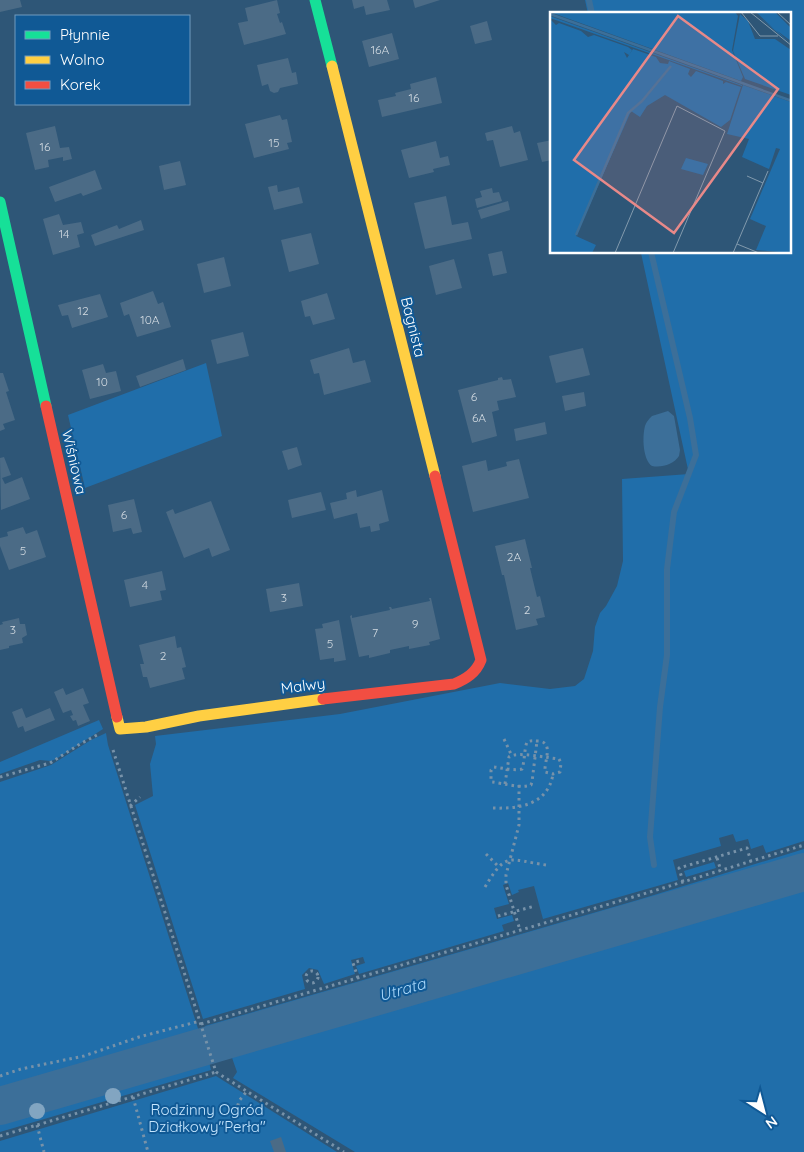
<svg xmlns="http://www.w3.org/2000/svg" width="804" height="1152" font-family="Quicksand,sans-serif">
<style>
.green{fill:#206eaa}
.water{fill:#3c6f99}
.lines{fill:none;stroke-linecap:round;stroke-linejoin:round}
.stream{stroke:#3c6f99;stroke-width:6}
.river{stroke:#3c6f99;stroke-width:38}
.building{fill:#4b6b86}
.path{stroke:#7792a9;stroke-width:3;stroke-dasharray:2.5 4;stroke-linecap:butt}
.fast{stroke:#16e098;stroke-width:11}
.slow{stroke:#ffcf43;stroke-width:11}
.jam{stroke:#f24e42;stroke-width:11}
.tree{fill:#82a5c1}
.labels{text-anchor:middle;stroke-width:4;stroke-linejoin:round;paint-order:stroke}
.number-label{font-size:12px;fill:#d2dae1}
.street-label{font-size:15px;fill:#fff;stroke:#105995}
.park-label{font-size:15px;fill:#c6e6fe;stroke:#105995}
.water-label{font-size:16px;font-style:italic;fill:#aad8fb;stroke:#105995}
.inset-river{fill:none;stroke:#3c6f99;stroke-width:2.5}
.inset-road{fill:none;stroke:#829aad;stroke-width:1}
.view{fill:#e88989;fill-opacity:0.15;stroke:#e88989;stroke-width:2.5}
.inset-edge{fill:none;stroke:#fff;stroke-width:2.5}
</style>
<rect width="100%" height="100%" fill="#2e5677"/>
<g class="green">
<polygon points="585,0 804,0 804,841 766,853 763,845 751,849 748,839 736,842 733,834 719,838 721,846 673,860 678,880 543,919 534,886 518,890 519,892 512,895 508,883 503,885 509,904 494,908 497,919 512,915 514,921 502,925 504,931 359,974 356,966 365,963 363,957 351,960 355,974 324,984 318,970 309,968 302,975 305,989 203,1019 135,805 153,796 150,764 156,744 155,736 340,714 500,683 550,689 575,686 584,679 593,651 595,627 600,613 606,606 617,586 623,561 622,479 689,474 641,253 790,252 790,14 588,14"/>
<polygon points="206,363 222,436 85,488 68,415"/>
<polygon points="99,720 103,729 56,759 51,761 40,760 0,774 0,762"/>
<polygon points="106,733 108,745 201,1038 0,1097 0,782 51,765 91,740"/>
<polygon points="804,849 804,862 668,902 666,896 661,897 662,903 208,1036 205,1026 641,899"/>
<polygon points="714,862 716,868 686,877 684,871"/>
<polygon points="804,883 804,1152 355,1152 233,1078 237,1072 230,1052"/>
<polygon points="208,1058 211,1070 0,1132 0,1118"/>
<polygon points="216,1076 337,1152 0,1152 0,1141"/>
</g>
<path class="water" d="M 668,411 L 674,416 L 680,450 L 679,456 C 674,464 662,468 652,466 C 643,460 642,437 645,426 C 646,422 649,419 652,416 Z"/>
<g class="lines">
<g class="stream">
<polyline points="589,0 592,14"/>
<polyline points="651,252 690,418 696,455 674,512 667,569 667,655 660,707 650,837 654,865"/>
<polyline points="663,897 667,912"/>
</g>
<polyline class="river" points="0,1106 804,872"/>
</g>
<g class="building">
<polygon points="0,0 20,0 22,7 0,12"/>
<polygon points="277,0 280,13 277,14 280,23 282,22 286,34 244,45 238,23 248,21 245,8"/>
<polygon points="352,0 387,0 390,10 366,15 364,6 354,9"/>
<polygon points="413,0 440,0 415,8"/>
<polygon points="487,21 492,40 475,44 470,26"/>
<polygon points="392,33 399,59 369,67 362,41"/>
<polygon points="288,58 292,73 296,72 298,84 280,88 278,92 274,93 270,91 268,84 262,86 257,65"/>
<polygon points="436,77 442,103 382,117 378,100 396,96 395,93 411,89 410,84"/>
<polygon points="280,115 282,120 287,119 292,142 287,143 289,149 254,158 245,124"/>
<polygon points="55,126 60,148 69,147 72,159 63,161 63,157 48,160 49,167 35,170 26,133"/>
<polygon points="512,126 514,133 520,131 528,160 500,167 493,140 487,141 485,133"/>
<polygon points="552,140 552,160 542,162 537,143"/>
<polygon points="436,141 440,158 448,156 450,165 433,169 434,172 409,178 401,150"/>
<polygon points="180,161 186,185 164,190 159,166"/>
<polygon points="95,170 102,189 83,196 81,193 55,202 49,187"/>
<polygon points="277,185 278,192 299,187 303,203 274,210 268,187"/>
<polygon points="492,188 493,193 499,192 502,201 477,208 475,199 482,197 480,191"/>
<polygon points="446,196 452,225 468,222 472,239 425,249 414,203"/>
<polygon points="508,201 510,210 481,219 478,210"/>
<polygon points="59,214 63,225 81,222 84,233 77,235 80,247 53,255 43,219"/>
<polygon points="141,220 144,230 95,246 91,235 117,225 119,229"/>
<polygon points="311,233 319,264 289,272 281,240"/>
<polygon points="502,251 507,273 493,276 488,254"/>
<polygon points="224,257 231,286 204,293 197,264"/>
<polygon points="454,259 462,288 436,295 429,266"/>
<polygon points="153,291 158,304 163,302 171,327 137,337 129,314 124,316 120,303"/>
<polygon points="327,293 335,319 313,325 310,316 305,317 301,301"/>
<polygon points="100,294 108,317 72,328 68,315 62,316 58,305"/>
<polygon points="243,332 249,356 217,364 211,340"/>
<polygon points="349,348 353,363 365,360 371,382 324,395 319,373 314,374 310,360"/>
<polygon points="583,348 590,375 556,383 549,356"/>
<polygon points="183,359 186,370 140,387 136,376"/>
<polygon points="103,364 106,373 116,371 121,391 90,399 82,370"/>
<polygon points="0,373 3,373 9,391 6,392 15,420 3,424 5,429 0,431"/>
<polygon points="502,377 503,380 511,379 516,397 497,401 499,410 492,412 497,436 472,443 458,390 498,380 498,378"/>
<polygon points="584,392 586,406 565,411 562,396"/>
<polygon points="545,422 547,434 516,441 514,429"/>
<polygon points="297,447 302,465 288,470 282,451"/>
<polygon points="4,457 11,475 2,478 5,484 22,477 30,499 1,510 0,458"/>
<polygon points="519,459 529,498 473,512 462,466 486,460 488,471 507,466 506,462"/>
<polygon points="356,490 357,497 382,490 389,521 379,524 380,530 371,532 370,526 360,528 357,513 334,519 330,503 347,499 346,493"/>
<polygon points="321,492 326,510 292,518 288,500"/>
<polygon points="134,499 142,532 133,534 131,528 113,532 108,505"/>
<polygon points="211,501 230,550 212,557 209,548 184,558 166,512 173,509 175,514"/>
<polygon points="23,527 26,534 37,530 46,557 9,570 0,546 0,538 8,536 7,532"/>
<polygon points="525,539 532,568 530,568 537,597 540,596 545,617 536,619 538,625 516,630 504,575 502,575 495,546"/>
<polygon points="162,571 166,590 160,591 162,600 130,607 124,580"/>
<polygon points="299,583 303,606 270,612 266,589"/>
<polygon points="429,598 431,598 440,639 429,642 430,645 409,649 409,646 390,650 390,653 369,658 369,655 359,657 350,616 352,615 352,618 390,610 389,607 391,607 392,609 430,601"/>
<polygon points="19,618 20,624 25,624 27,635 22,638 23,643 9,646 9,648 0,650 0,625 3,624 2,622"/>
<polygon points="339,620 346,660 334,662 334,658 320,660 315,629 323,628 322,624"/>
<polygon points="175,636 177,648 181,647 186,667 182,668 185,679 150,688 147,677 143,677 140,664 144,664 139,645"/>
<polygon points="63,688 66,695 83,688 89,703 83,705 90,721 78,726 76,720 73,721 70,716 73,715 71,710 63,713 54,692"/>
<polygon points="22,708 26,718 50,708 55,720 25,732 23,726 18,728 12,712"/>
<polygon points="281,1137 286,1152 274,1152 270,1141"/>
</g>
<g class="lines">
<g class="path">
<polyline points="504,739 511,754"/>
<polyline points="113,750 216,1072 344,1152"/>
<polyline points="0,777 50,763 80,744 97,735"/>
<path d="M 505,784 L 509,757 C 516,751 548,758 559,759 L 561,763 L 560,772 L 553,774 L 545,772 C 544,761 554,743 539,741 C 534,741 532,740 527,742 C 524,750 525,760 522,769 C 514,771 503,768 494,767 L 491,770 L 491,781 L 492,782 C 503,783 521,789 531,785 L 532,782 L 537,741"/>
<polyline points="519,785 519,825 506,875 506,885 520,930"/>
<polyline points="130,806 140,797"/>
<path d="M 493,808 C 519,809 548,805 553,774"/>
<polyline points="486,854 498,866"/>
<polyline points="717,858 721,871"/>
<polyline points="683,882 679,868 747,848 751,862"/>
<path d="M 485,887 C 507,850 509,860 546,865"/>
<polyline points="498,916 535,906"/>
<circle cx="312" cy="977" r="6"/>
<polyline points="358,978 353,963 362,960"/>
<polyline points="201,1024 650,892 804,845"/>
<polyline points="0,1076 21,1069 84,1056 139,1037 200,1021"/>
<polyline points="133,1097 148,1152"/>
<polyline points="236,1112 239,1101 247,1091"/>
<polyline points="37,1125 44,1152"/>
<polyline points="0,1136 216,1072"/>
</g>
<g class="fast">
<polyline points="315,0 332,66"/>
<polyline points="0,202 46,406"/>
</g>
<g class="slow">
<polyline points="332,66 435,476"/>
<polyline points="117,717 120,729 146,727 199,716 323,699"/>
</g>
<g class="jam">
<polyline points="46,406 117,717"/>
<path d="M 323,699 L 454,684 C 466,679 476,673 481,660 L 435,476"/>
</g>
</g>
<g class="tree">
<circle cx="113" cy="1096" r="8"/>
<circle cx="37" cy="1111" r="8"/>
</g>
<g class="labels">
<g class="number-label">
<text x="380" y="54">16A</text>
<text x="414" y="102">16</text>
<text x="274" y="147">15</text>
<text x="45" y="151">16</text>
<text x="64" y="238">14</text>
<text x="83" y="315">12</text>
<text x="150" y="324">10A</text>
<text x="102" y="386">10</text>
<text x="474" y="401">6</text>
<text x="479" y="422">6A</text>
<text x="124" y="519">6</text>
<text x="23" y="555">5</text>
<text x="514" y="561">2A</text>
<text x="145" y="589">4</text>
<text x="284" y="602">3</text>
<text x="527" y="614">2</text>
<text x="415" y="628">9</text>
<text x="13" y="634">3</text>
<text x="375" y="637">7</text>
<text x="330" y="648">5</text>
<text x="163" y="660">2</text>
</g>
<g class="street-label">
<text transform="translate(413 327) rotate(76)" y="5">Bagnista</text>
<text transform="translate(74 462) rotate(77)" y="5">Wiśniowa</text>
<text transform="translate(303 686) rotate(-7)" y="5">Malwy</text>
</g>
<g class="park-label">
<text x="207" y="1115">Rodzinny Ogród<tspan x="207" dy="17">Działkowy"Perła"</tspan></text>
</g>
<g class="water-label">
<text transform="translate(402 989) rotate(-16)" y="6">Utrata</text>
</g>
</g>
<g transform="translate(550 12)">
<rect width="241" height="241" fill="#2e5677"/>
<path d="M 0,0 L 185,0 L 188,4 L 182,38 L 193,65 L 191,69 ZM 203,0 L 224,17 L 206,0 L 226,1 L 241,16 L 241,29 L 226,18 L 241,32 ZM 190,2 L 198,9 L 205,27 L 225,27 L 241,38 L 241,83 L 195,67 L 183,39 ZM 0,4 L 192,73 L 192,74 L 0,6 ZM 0,7 L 6,13 L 9,11 L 31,19 L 38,25 L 44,23 L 78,35 L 82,38 L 79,43 L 74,40 L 77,46 L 83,37 L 106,45 L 110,51 L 118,52 L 119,49 L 140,57 L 138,62 L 141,65 L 146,59 L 173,69 L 173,72 L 176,70 L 191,75 L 180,108 L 171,115 L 115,83 L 97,94 L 90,105 L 81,99 L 26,224 L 46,233 L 42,241 L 0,241 ZM 193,73 L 241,90 L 241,241 L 206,238 L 216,214 L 200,207 L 230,137 L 226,136 L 219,157 L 192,145 L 199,127 L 177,122 ZM 136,146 L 158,152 L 153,163 L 131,157 Z" fill="#206eaa"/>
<path class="inset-river" d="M 0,2 L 242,89M 26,223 L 78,101 L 92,89 L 121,54"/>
<path class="inset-road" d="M 191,0 L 210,24 L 228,24M 200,0 L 242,34M 227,0 L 242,14M 197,164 L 213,171M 187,232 L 209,241M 65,241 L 127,94 L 175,119 L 123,241M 183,241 L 218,159"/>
<path class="view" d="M 128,4 L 228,77 L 124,221 L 24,148 Z"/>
<rect width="241" height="241" class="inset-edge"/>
</g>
<rect x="15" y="15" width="175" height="90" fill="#105995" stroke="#709bbf"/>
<rect x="25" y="31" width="25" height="8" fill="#16e098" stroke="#709bbf"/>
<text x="60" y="40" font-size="15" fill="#ffffff">Płynnie</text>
<rect x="25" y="56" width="25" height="8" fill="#ffcf43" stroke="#709bbf"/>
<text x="60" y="65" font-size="15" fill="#ffffff">Wolno</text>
<rect x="25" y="81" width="25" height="8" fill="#f24e42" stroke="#709bbf"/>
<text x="60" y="90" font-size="15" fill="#ffffff">Korek</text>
<g transform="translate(764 1112) rotate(144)" stroke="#105995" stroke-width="4" paint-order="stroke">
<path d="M0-4L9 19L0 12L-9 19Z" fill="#ffffff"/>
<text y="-8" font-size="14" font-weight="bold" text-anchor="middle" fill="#ffffff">N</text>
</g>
</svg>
